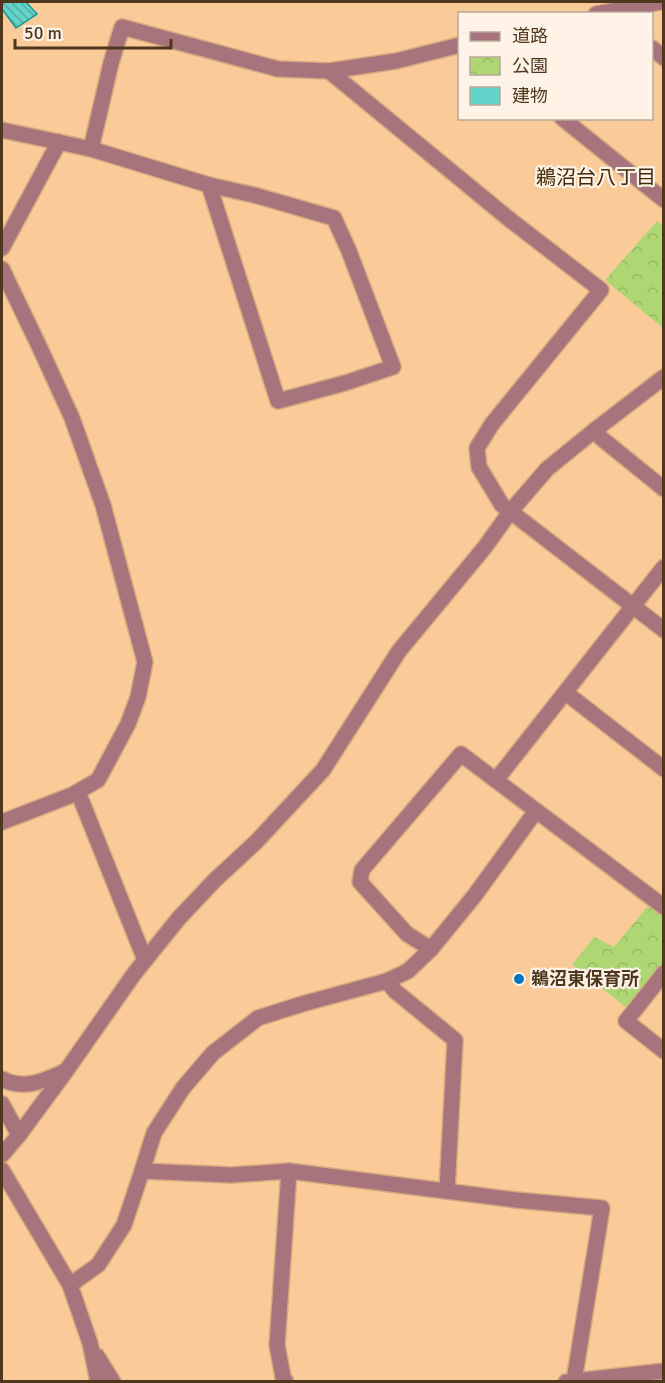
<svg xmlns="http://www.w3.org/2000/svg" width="665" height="1383" font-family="Signika,'Noto Sans JP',sans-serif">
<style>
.park{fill:url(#park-crowns)}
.building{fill:url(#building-back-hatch);stroke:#139990;stroke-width:1.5}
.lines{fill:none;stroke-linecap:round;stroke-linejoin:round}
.minor-casing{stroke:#d4aa7e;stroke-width:18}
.minor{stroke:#a7747d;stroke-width:15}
.poi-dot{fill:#0074be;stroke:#fff3e7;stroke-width:2}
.labels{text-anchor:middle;stroke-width:4.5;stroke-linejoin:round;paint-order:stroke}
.poi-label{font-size:18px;font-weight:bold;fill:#4f371d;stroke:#fff3e7;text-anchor:start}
.neighbourhood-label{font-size:20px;fill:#452906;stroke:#fff3e7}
</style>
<defs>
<pattern id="park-crowns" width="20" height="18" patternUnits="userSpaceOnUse" patternTransform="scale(1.5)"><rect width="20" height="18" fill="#aed774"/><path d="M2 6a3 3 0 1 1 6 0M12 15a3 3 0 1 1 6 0" fill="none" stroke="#98b964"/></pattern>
<pattern id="building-back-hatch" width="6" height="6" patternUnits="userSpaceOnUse" patternTransform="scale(1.5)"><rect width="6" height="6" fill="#62d3c8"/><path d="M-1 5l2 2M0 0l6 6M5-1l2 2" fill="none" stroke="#53aca2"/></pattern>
</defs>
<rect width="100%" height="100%" fill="#faca99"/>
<g class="park">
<polygon points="657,221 663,226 663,328 605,280"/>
<polygon points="648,906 663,917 663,963 627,1008 572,965 594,937 614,947"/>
</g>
<polygon class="building" points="2,2 26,2 37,14 16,28 2,9"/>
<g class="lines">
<defs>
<g id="minor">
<polyline points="596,14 661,2"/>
<polyline points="652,48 664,58"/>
<polyline points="329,71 509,219 601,290 492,424 477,448 479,467 502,505 664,630"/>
<polyline points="562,118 664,200"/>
<polyline points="2,130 91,149 209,185"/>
<polyline points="91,149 111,63 122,27 278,69 329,71 396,61 460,45"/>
<polygon points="209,185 254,195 334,218 349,251 393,367 345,383 278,401"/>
<polyline points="2,248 59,142"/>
<polyline points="2,269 39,346 72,418 103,505 145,662 138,697 128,724 98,780 72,795 2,822"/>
<polyline points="595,430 601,438 664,489"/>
<polyline points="566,693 664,769"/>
<polyline points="496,780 664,567"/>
<polyline points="78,792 145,960"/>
<polyline points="536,811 475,895 431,949 407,934 360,882 362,870 461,754 664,907"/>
<polyline points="664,973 626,1021 664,1051"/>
<polyline points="387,981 395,991 455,1040 447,1191"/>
<path d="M 2,1079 C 25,1091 45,1080 66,1071"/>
<polyline points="2,1104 19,1135"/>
<polyline points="2,1155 19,1135 66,1071 134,974 179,918 215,880 256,842 323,770 399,651 485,547 510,512 547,469 595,430 664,377"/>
<polyline points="2,1170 70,1285 90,1343 98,1382"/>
<polyline points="142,1171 154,1133 183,1088 213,1053 258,1018 302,1004 387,981 408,971 431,949"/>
<polyline points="70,1285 98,1265 124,1225 142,1171 231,1175 289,1171 516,1200 602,1208 574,1381"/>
<polyline points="97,1356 113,1382"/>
<polyline points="286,1382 283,1377 277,1345 289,1171"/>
<polyline points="566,1382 664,1371"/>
</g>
</defs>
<use href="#minor" class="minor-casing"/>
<use href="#minor" class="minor"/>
</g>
<circle class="poi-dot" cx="519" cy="979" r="6"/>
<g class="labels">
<g class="poi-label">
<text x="531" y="985">鵜沼東保育所</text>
</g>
<g class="neighbourhood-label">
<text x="596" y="184">鵜沼台八丁目</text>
</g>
</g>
<rect width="665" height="1383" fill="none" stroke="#4f371d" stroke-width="6"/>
<rect x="458" y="12" width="195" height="108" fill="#fff3e7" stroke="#b9a896" stroke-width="1.5"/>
<rect x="470" y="32" width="30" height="9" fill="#a7747d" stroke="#b9a896" stroke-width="1.5"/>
<text x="512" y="42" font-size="18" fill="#4f371d">道路</text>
<rect x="470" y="57" width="30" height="18" fill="url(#park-crowns)" stroke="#b9a896" stroke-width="1.5"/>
<text x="512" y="72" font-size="18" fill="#4f371d">公園</text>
<rect x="470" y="87" width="30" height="18" fill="#62d3c8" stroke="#b9a896" stroke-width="1.5"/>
<text x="512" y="102" font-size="18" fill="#4f371d">建物</text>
<path d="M15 39v9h156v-9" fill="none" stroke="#4f371d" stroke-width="3"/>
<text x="24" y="39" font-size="18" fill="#4f371d" stroke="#fff3e7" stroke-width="4.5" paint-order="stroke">50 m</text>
</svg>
